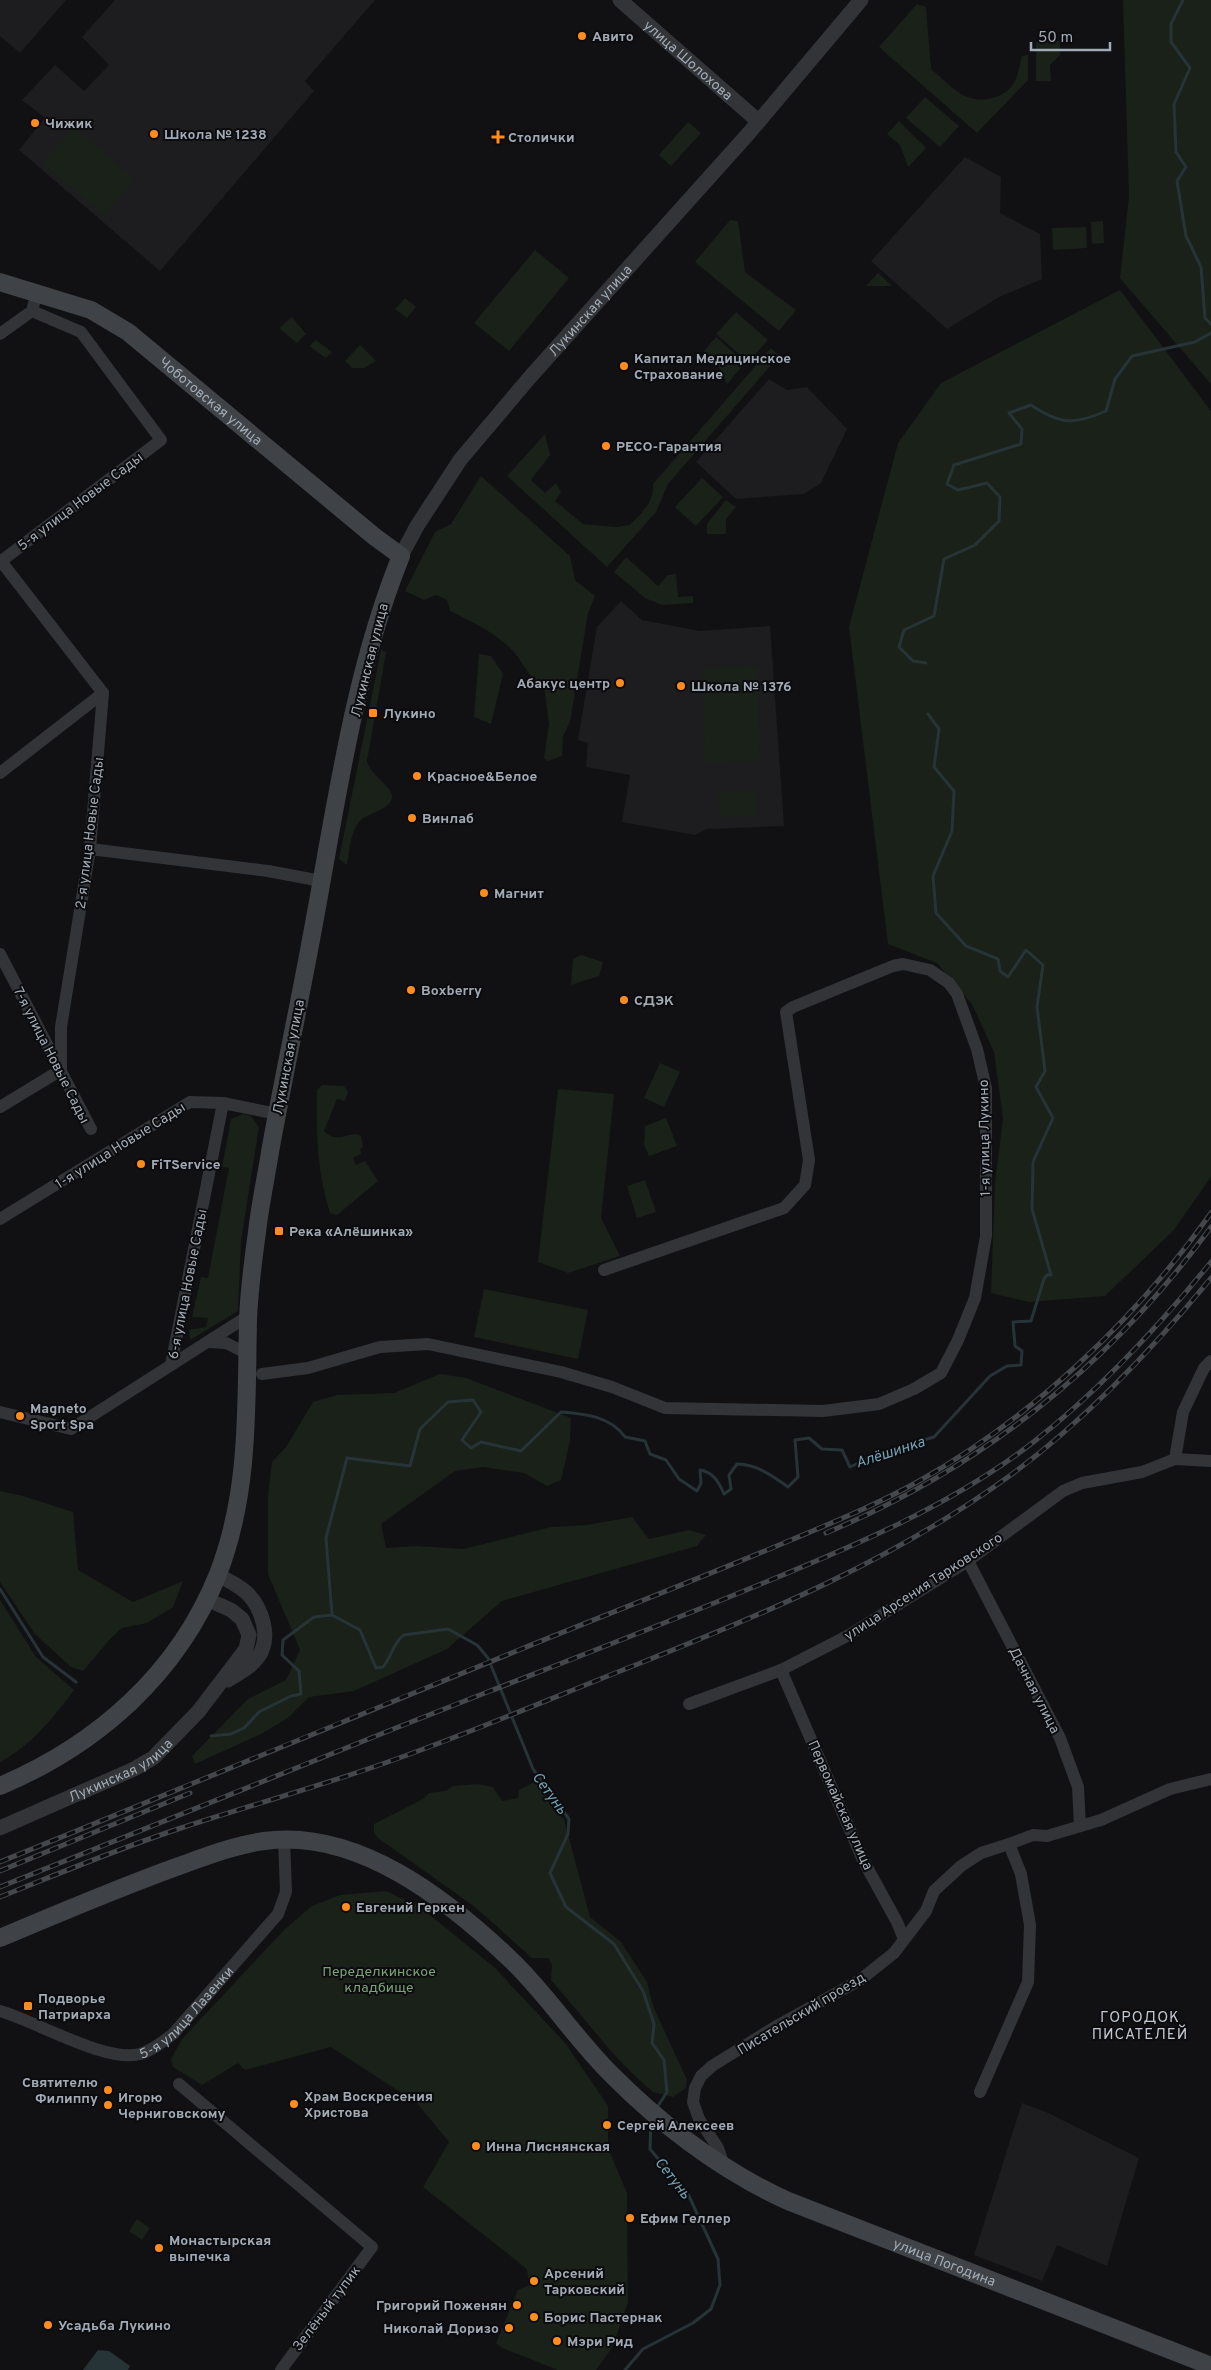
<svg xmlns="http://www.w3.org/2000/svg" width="1211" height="2370" font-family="Overpass,sans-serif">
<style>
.built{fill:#1d1d20}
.green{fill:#192119}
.water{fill:#263337}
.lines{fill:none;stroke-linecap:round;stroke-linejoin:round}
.stream{stroke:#263337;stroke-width:3}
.minor{stroke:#323438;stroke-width:12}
.tertiary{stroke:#323438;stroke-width:15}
.secondary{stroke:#3f4348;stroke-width:18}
.rail-casing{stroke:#44484d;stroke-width:5}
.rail{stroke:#0c0c0e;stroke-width:3;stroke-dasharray:9;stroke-linecap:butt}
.poi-dot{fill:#ff8c1d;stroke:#0c0c0e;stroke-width:2}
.labels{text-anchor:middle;stroke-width:4;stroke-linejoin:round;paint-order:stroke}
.poi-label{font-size:14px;font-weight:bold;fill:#a1aab5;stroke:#0c0c0e;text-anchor:start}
.street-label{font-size:14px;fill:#a1aab5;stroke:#0c0c0e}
.park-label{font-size:14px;fill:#7ba276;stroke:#0c0c0e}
.water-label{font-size:15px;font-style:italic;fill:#74a1b4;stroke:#0c0c0e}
.neighbourhood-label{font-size:15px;letter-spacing:1px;fill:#c2c8d1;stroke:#0c0c0e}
</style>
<rect width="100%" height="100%" fill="#111113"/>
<g class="built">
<polygon points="0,0 66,0 20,53 0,36"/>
<polygon points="115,0 375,0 305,81 314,91 160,271 19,150 45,118 22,100 55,65 84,91 109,65 82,37"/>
<polygon points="965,157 1001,177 1000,213 1040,234 1042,279 999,297 947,329 871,261"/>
<polygon points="769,379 787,390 807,387 847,429 821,483 804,494 736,499 696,462"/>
<polygon points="621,601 642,620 700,631 770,626 784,826 707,829 695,835 622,822 630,775 586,767 588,743 578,740 597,627"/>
<polygon points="1022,2103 1046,2112 1139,2158 1107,2266 1057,2245 1042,2281 974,2255"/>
</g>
<g class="green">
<polygon points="1123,0 1211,0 1211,384 1120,278 1129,196"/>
<path d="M 917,4 L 926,7 L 931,69 C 942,78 953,90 965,96 C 983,104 1008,98 1016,79 C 1019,71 1020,63 1022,56 L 1028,55 L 1028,80 L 977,133 L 879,47 Z"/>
<polygon points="1060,41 1060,55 1050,65 1051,81 1036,81 1036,42"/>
<polygon points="925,97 959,126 940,147 906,118"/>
<polygon points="899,121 926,148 908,167 900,145 887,134"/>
<polygon points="688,122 701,133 671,166 659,155"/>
<polygon points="74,127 135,179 104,215 43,163"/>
<polygon points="730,220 738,221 745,272 796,310 779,331 695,262"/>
<polygon points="1103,221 1104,243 1092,244 1091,222"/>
<polygon points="1086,227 1087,248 1053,250 1052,228"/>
<polygon points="535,250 569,278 509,351 474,323"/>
<polygon points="878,273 892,286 866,286"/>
<polygon points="1120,290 1211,411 1211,1177 1173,1231 1105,1296 1029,1302 991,1293 995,1183 1003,1118 994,1052 972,1004 937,963 888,944 849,627 898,443 941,383"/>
<polygon points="405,298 416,307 407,318 395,309"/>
<polygon points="736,312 768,340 748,362 716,334"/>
<polygon points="292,317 306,334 297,343 279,328"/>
<polygon points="716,337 745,363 727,384 720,368 704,351"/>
<polygon points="316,340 332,352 326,358 309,346"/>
<polygon points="360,345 376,361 364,368 352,368 345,361"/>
<path d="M 771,348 L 779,356 L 668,484 L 656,512 L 607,567 L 507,476 L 545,434 L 550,455 L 531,480 L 545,493 L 556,483 L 561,492 L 555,501 L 583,524 L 616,527 L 630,525 C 642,512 654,503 653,484 Z"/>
<path d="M 481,476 L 570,556 L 575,580 L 595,596 L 588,613 L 570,722 L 563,736 L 562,756 L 548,761 L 544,758 L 549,724 L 544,686 C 527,676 525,665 513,651 C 495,632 472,622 450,611 L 447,600 L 436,595 L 424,600 L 405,591 L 435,532 L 451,524 Z"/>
<polygon points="702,478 723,497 696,526 675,507"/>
<polygon points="726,500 736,507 726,519 726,534 707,534 707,524"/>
<polygon points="626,557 658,586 668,575 676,574 678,597 693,596 693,603 662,605 645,598 614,572"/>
<path d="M 381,650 L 386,652 L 367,761 C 371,776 390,785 392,795 C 394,808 369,813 361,820 C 350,830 350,851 347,865 L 339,859 Z"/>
<polygon points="479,654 491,656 503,674 491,724 474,717"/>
<polygon points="757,666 760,761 705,763 702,668"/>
<polygon points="756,791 757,816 719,817 718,792"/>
<polygon points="581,955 603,962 599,976 571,985 573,959"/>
<polygon points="660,1063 680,1072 664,1107 644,1098"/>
<path d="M 322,1085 L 344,1086 L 348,1092 L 345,1101 L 337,1099 L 324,1131 C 340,1146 348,1129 361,1136 L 363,1147 L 360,1149 L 361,1154 L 353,1158 L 356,1165 L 365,1161 L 378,1181 L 337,1215 L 330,1213 C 317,1172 316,1132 317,1090 Z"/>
<polygon points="558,1089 614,1094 601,1218 620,1256 568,1273 538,1262"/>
<polygon points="243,1114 251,1116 259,1127 241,1241 238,1311 190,1340 189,1330 206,1327 208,1318 192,1317 201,1277 208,1278 229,1168 222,1167 231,1119"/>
<polygon points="666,1118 677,1146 649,1156 644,1145 645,1126"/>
<polygon points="645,1180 656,1212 637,1218 627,1186"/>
<polygon points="484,1289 588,1310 578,1359 474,1337"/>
<polygon points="440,1374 466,1378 571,1418 570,1441 561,1480 547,1486 524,1473 483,1467 455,1471 381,1524 386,1548 417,1546 464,1549 551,1527 587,1525 632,1517 649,1539 689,1530 706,1535 697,1546 502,1601 447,1649 354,1691 309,1697 288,1718 261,1734 195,1764 192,1756 248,1699 286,1680 300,1650 268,1574 268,1496 272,1462 286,1447 313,1402 337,1395 394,1393"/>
<polygon points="0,1491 23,1496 73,1512 78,1570 133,1602 183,1581 173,1607 147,1623 122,1628 111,1638 83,1671 71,1667 35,1634 0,1582"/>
<path d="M 0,1600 L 36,1657 L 74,1690 C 52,1719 32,1745 0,1762 Z"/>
<path d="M 534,1782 C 548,1790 551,1809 564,1819 L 590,1917 L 621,1942 L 647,1982 L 653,2006 L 687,2080 L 686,2088 L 673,2097 L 653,2092 L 635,2076 L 617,2058 L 551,1980 L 552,1965 L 548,1958 L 532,1958 L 475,1907 L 378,1838 L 374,1832 L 374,1824 L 423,1799 L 429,1793 L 446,1791 L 453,1786 L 478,1784 L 493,1787 L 502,1801 L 518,1798 L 519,1790 Z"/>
<polygon points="386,1891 420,1907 495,1968 566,2044 608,2106 608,2148 627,2193 628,2302 612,2348 596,2370 558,2370 502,2348 496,2343 518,2290 529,2285 527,2269 423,2187 449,2142 417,2103 331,2047 245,2070 238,2063 202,2085 173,2067 171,2059 182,2039 284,1930 312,1906 340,1895"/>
<polygon points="137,2219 150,2228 142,2240 129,2231"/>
</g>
<polygon class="water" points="98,2350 109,2351 130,2366 128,2370 83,2370"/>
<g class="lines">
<g class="stream">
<polyline points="1183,0 1171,24 1171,42 1190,68 1174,104 1176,152 1186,167 1177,181 1186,236 1201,267 1205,318 1211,324"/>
<path d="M 926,663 L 913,661 L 899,647 L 904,630 L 934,616 L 944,559 L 975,545 L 999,521 L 1000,497 L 987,483 L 958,490 L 947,484 L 954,465 L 1021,444 L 1022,429 L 1009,413 L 1031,405 C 1061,425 1074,425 1106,411 L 1115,379 L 1132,356 L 1195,342 L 1211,333"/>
<polyline points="0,1589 43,1657 76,1682"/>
<path d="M 332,1615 L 326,1538 L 347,1458 L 410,1466 L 420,1429 L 448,1402 L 473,1400 L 481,1412 L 462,1440 L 471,1448 L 481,1442 L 521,1451 L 561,1412 C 585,1414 610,1416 625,1437 L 645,1441 L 650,1454 L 666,1460 L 679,1479 L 697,1491 L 701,1483 L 700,1470 C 713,1472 719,1482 724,1494 L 731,1489 L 729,1475 L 737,1464 C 756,1464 773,1476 788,1487 L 798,1477 L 795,1440 L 809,1438 L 822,1449 L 842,1450 L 850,1467 L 880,1453 L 934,1437 L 990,1376 L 1007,1366 L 1021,1365 L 1022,1351 L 1015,1346 L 1013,1322 L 1031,1321 L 1044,1279 L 1047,1275 L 1051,1275 L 1032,1209 L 1033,1162 L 1053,1118 L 1036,1087 L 1045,1071 L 1037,1007 L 1043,965 L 1026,950 L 1008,977 L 1000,971 L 998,959 L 966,946 L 936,913 L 933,876 L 952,831 L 954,791 L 934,767 L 939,729 L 928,714"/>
<path d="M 211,1736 L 231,1734 L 244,1728 L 259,1712 L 291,1696 L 301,1694 L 299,1671 L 282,1655 L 283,1640 L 314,1617 L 332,1615 L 360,1630 L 376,1668 L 383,1667 C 391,1658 394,1641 404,1635 L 448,1629 L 477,1645 L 488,1658 L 533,1769 L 569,1819 L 568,1834 L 550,1873 L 566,1907 L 614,1944 L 643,1991 L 654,2024 L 652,2043 L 664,2060 L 667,2092 L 656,2109"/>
<polyline points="625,2370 643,2349 693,2323 711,2309 720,2285 718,2259 689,2196 650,2149 651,2119"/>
</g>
<g class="minor">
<polyline points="0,334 32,311 34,303"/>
<polyline points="0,560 103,693 90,849 61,1027 61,1070 0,1107"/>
<polyline points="0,562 161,440 81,332 32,311"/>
<polyline points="0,773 103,693"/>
<polyline points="90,849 268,871 321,881"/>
<polyline points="0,954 91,1129"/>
<polyline points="0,1219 190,1102 223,1103 277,1114"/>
<polyline points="209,1342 226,1343 248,1354"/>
<polyline points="171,1365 223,1103"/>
<polyline points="262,1374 308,1368 380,1347 428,1344 561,1372 612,1387 665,1408 823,1411 879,1404 914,1389 941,1373 958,1340 975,1298 986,1236 986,1088 977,1049 957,994 949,983 930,970 903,964 893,966 793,1007 786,1012 809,1160 805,1185 784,1208 604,1270"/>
<polyline points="0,1412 71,1429 248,1316"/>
<polyline points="1175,1459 1183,1412 1204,1368 1211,1361"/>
<polyline points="968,1561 1060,1738 1078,1787 1080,1826"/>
<polyline points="781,1670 863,1860 897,1922 904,1939"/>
<polyline points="689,1704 781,1670 849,1635 968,1561 1063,1491 1082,1483 1142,1472 1175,1459 1211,1461"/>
<path id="s1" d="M 0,2011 C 36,2021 105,2063 140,2054 C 153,2050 162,2042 173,2034 L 278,1914 L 286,1892 L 284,1839"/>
<polyline points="179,2084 372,2247 281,2370"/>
<polyline points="980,2092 1028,1982 1030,1925 1021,1874 1009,1844"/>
<polyline points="724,2166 718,2148 699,2119 693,2102 695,2088 701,2076 712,2066 775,2027 860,1980 894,1953 926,1911 934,1891 961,1866 981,1853 1009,1844 1033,1835 1047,1836 1101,1820 1170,1789 1211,1779"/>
</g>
<g class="tertiary">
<path id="s2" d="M 620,0 L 758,121"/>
<path id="s3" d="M 401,556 L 417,526 L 460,460 L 531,376 L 749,133 L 861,0"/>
<path d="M 217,1575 C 228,1580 238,1585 247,1593 C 262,1608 272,1638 258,1657 C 251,1667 239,1673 228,1680"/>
<path id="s4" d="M 0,1828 L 134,1769 L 153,1758 L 198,1712 L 246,1649 L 249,1635 L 242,1619 L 231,1610 L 206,1599"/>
</g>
<g class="secondary">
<path id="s5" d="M 0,282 L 91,310 L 128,332 L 375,537 L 401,556 C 355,669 337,798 315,918 C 301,996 284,1074 270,1152 C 266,1178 260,1205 257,1232 C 253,1261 249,1291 248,1320 C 246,1406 250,1492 218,1574 C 178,1674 97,1745 0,1786"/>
<path id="s6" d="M 0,1938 C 59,1913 118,1888 179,1866 C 207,1856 235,1845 264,1841 C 357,1828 447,1899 510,1959 C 548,1995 576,2040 613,2076 C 664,2127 722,2171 788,2201 L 1211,2366"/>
</g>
<defs>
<g id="rail">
<path d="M 826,1533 C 983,1467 1111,1364 1211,1227"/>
<path d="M 0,1862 C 173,1792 345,1720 519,1650 C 610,1613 701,1578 791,1540 C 834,1522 878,1504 919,1481 C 1032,1418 1136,1319 1211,1213"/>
<polyline points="0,1871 190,1793"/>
<path d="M 0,1887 C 163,1822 326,1755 490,1691 C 580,1656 671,1621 761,1584 C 856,1545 955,1504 1036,1440 C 1102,1388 1159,1326 1211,1262"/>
<path d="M 0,1897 C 60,1873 120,1848 181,1828 C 254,1804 328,1784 399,1758 C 480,1729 559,1695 638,1664 C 769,1612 893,1560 1008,1477 C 1085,1421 1151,1351 1211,1278"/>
</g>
</defs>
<use href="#rail" class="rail-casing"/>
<use href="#rail" class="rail"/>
</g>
<g class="poi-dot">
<circle cx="582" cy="36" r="5"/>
<circle cx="35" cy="123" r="5"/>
<circle cx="154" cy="134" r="5"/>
<path d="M495.5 129.5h5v5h5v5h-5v5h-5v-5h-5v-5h5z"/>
<circle cx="624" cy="366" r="5"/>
<circle cx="606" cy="446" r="5"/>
<circle cx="620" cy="683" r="5"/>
<circle cx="681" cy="686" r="5"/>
<rect x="368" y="708" width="10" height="10" rx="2.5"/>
<circle cx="417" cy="776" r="5"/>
<circle cx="412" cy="818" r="5"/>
<circle cx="484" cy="893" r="5"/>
<circle cx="411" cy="990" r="5"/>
<circle cx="624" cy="1000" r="5"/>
<circle cx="141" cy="1164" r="5"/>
<rect x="274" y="1226" width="10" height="10" rx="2.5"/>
<circle cx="20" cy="1416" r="5"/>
<circle cx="346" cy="1907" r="5"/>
<rect x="23" y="2001" width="10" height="10" rx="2.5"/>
<circle cx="108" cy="2090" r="5"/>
<circle cx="294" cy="2104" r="5"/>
<circle cx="108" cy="2105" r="5"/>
<circle cx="607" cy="2125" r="5"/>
<circle cx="476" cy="2146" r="5"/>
<circle cx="630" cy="2218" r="5"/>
<circle cx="159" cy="2248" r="5"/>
<circle cx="534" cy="2281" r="5"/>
<circle cx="517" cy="2305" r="5"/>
<circle cx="534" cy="2317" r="5"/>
<circle cx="48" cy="2325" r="5"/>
<circle cx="509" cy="2328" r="5"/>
<circle cx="557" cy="2341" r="5"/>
</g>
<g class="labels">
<g class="poi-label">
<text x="592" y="41">Авито</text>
<text x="45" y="128">Чижик</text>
<text x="164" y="139">Школа № 1238</text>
<text x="508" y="142">Столички</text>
<text x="634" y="363">Капитал Медицинское<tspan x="634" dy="16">Страхование</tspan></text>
<text x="616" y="451">РЕСО-Гарантия</text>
<text x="610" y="688" text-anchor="end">Абакус центр</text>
<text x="691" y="691">Школа № 1376</text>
<text x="383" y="718">Лукино</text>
<text x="427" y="781">Красное&amp;Белое</text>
<text x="422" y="823">Винлаб</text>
<text x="494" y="898">Магнит</text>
<text x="421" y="995">Boxberry</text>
<text x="634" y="1005">СДЭК</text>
<text x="151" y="1169">FiTService</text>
<text x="289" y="1236">Река «Алёшинка»</text>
<text x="30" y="1413">Magneto<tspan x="30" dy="16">Sport Spa</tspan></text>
<text x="356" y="1912">Евгений Геркен</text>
<text x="38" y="2003">Подворье<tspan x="38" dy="16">Патриарха</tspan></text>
<text x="98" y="2087" text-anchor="end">Святителю<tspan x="98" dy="16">Филиппу</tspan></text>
<text x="304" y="2101">Храм Воскресения<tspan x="304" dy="16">Христова</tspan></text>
<text x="118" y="2102">Игорю<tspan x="118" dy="16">Черниговскому</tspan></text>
<text x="617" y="2130">Сергей Алексеев</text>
<text x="486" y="2151">Инна Лиснянская</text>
<text x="640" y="2223">Ефим Геллер</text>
<text x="169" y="2245">Монастырская<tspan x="169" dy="16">выпечка</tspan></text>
<text x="544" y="2278">Арсений<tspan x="544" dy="16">Тарковский</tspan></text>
<text x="507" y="2310" text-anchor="end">Григорий Поженян</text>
<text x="544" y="2322">Борис Пастернак</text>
<text x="58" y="2330">Усадьба Лукино</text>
<text x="499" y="2333" text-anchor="end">Николай Доризо</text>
<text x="567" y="2346">Мэри Рид</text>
</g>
<g class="street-label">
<text dy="5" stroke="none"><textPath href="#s2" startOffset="91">улица Шолохова</textPath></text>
<text dy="5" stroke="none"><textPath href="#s3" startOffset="311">Лукинская улица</textPath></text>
<text dy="5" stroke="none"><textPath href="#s5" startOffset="246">Чоботовская улица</textPath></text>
<text transform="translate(80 501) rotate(-37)" y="5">5-я улица Новые Сады</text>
<text transform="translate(369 660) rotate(-76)" y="5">Лукинская улица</text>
<text transform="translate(89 833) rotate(-83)" y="5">2-я улица Новые Сады</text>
<text transform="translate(52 1055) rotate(63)" y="5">7-я улица Новые Сады</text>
<text transform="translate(288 1057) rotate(-79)" y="5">Лукинская улица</text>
<text transform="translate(984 1138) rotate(-91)" y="5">1-я улица Лукино</text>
<text transform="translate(120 1145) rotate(-32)" y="5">1-я улица Новые Сады</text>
<text transform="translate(187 1284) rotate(-79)" y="5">6-я улица Новые Сады</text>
<text transform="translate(923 1586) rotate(-33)" y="5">улица Арсения Тарковского</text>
<text transform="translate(1035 1690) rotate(63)" y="5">Дачная улица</text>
<text dy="5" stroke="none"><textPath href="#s4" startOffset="134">Лукинская улица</textPath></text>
<text transform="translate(841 1805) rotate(66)" y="5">Первомайская улица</text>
<text dy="5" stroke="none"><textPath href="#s1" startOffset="211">5-я улица Лазенки</textPath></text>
<text transform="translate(801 2013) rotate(-31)" y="5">Писательский проезд</text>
<text dy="5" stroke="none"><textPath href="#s6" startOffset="1104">улица Погодина</textPath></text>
<text transform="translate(326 2308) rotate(-53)" y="5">Зелёный тупик</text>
</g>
<g class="park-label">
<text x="379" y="1976">Переделкинское<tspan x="379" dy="16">кладбище</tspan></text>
</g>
<g class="water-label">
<text transform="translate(890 1452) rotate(-18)" y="5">Алёшинка</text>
<text transform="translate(550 1793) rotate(54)" y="5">Сетунь</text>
<text transform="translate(673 2178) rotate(52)" y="5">Сетунь</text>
</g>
<g class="neighbourhood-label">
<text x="1140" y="2022">ГОРОДОК<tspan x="1140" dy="17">ПИСАТЕЛЕЙ</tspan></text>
</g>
</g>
<path d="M1031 42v8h79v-8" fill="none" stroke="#a1aab5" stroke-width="2.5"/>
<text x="1038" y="42" font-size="15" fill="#a1aab5" stroke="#0c0c0e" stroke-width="4" paint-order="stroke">50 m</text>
</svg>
